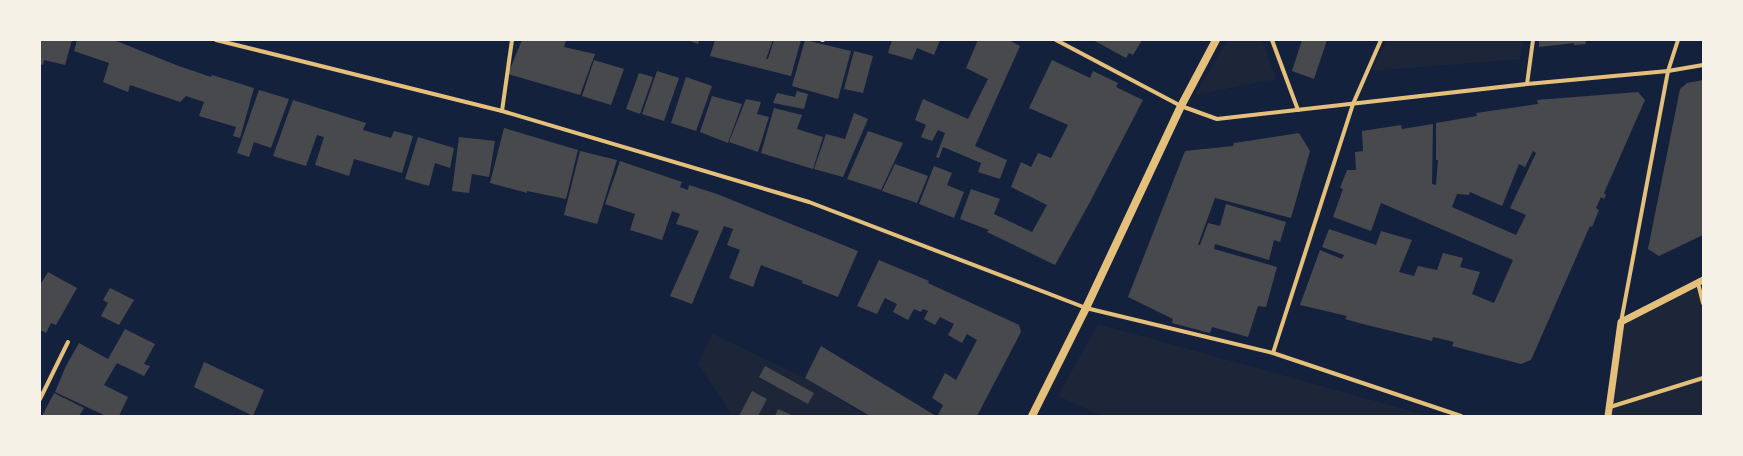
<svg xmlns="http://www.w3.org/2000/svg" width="1743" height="456" font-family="Mulish,sans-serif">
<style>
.green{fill:#1d2539}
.building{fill:#48494c;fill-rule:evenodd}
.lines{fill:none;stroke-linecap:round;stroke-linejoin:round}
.minor{stroke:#e5c07b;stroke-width:4}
.tertiary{stroke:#e5c07b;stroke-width:7}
.secondary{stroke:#e5c07b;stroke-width:8}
</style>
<rect width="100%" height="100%" fill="#14213d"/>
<g class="green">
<polygon points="1228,40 1262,40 1276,79 1195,95"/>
<polygon points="1386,40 1523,40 1520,59 1372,71"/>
<polygon points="1697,284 1703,308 1703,377 1611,405 1622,323"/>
<polygon points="1098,324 1429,416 1102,416 1058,396"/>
<polygon points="713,334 805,378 866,416 733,416 698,364"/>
<polygon points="1703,380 1703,416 1609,416 1611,408"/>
</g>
<g class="building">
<polygon points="40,40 72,40 65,65 44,60 43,65 40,64"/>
<polygon points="77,40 114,40 176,65 211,77 212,75 254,88 240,138 233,136 236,127 199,116 204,102 186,96 180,102 130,85 128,92 103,82 109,63 74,51"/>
<polygon points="522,40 566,40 564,47 595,54 580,95 508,74"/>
<polygon points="687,40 699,40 698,44"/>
<polygon points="715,40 773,40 766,59 768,59 774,40 801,40 791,76 710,56"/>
<polygon points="805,40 851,51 838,99 792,86"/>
<polygon points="892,40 940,40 934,55 917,48 912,60 888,53"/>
<polygon points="978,40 1009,40 1020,46 975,146 1007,160 1000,179 978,172 981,163 943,147 939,158 936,157 945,133 938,130 932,141 921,137 926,125 915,120 923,99 968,119 988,79 966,68"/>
<polygon points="1093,40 1142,40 1133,55 1129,53 1126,58"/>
<polygon points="1302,40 1327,40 1314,79 1292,71"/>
<polygon points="1539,40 1585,40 1586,44 1574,45 1574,43 1539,47"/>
<polygon points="854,51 873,56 863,93 844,89"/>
<polygon points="594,60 624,69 611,105 582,96"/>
<polygon points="1052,60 1090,78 1093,71 1118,83 1116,87 1143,100 1090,202 1055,265 987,232 989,230 960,219 971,189 1000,199 994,214 1032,232 1047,205 1011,187 1021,162 1031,167 1038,153 1051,158 1068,125 1029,108"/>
<polygon points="657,71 679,78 664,121 642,114"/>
<polygon points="639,73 653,77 640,114 626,109"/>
<polygon points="686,77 712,86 696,131 671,123"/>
<polygon points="1703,80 1703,235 1659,256 1648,249 1680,89 1687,83"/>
<polygon points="259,90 289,99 271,148 254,142 249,157 237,153"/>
<polygon points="797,91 808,94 804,109 773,103 777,93 795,97"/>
<path d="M 1638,92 L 1645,100 L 1604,193 L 1606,195 L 1604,199 L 1601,197 L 1596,208 L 1599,210 L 1592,227 L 1590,226 L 1531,360 L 1521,364 L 1452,346 L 1454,342 L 1433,337 L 1432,341 L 1359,323 L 1345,319 L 1347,316 L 1300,305 L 1320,250 L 1342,259 L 1344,255 L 1322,247 L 1329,229 L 1376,245 L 1381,231 L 1412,240 L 1399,272 L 1414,276 L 1418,266 L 1437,270 L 1443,253 L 1463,258 L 1460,267 L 1480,272 L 1472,294 L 1494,303 L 1513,260 L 1381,203 L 1371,231 L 1333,217 L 1343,189 L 1340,188 L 1347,170 L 1356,170 L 1355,152 L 1363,151 L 1362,131 L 1401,125 L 1402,129 L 1433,124 L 1432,184 L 1436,185 L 1438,160 L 1436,160 L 1436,123 L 1477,116 L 1476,113 L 1538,104 L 1537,100 ZM 1533,151 L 1536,153 L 1510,208 L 1526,215 L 1516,235 L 1452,207 L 1457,194 L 1469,195 L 1470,192 L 1502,206 L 1519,164 L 1525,167 Z"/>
<polygon points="712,96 742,104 728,143 700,132"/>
<polygon points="746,99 761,102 757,114 769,117 758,152 729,142"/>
<polygon points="293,100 366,123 363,130 391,138 394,131 413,136 402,173 354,159 349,176 315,165 324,137 317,135 306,166 273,156"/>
<polygon points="774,108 802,115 797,129 823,137 813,169 761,153"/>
<polygon points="854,113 868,119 843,177 814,169 826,134 845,139"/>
<polygon points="504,128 578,150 566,199 527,191 527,193 490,183"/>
<polygon points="868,131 903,143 881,190 847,179"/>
<polygon points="1299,133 1310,151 1291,218 1215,198 1198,245 1200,245 1208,223 1220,226 1226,204 1286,222 1280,242 1274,240 1269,260 1215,244 1214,249 1277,267 1266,307 1258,306 1248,337 1212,327 1210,333 1172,323 1173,319 1128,297 1185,151 1233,146 1234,143"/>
<polygon points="418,137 454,148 450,168 435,163 429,186 405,179"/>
<polygon points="459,137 495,141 489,177 472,174 469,193 452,191"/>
<polygon points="580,151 617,160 597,224 564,215"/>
<polygon points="620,161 682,182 680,187 688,190 689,185 717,194 858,251 838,297 802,283 803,281 761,265 753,287 729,278 740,250 727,245 733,229 724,226 692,304 670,296 699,231 676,224 680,214 672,211 662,240 630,230 635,214 605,204"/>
<polygon points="895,164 928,176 917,203 882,191"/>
<polygon points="934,166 952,173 947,185 964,192 954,218 919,204"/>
<polygon points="879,260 929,281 928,283 1019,325 1021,332 977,416 941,416 938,415 943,405 932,398 945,373 956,380 977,340 967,334 962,343 948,335 954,324 940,317 935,325 924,319 928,311 923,309 921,312 914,309 908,320 893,312 897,304 885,298 877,314 857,306"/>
<polygon points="48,272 77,288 56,325 51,323 46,333 40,330 40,285"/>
<polygon points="110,288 134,300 119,325 101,316 108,303 103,300"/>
<polygon points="125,329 155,344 144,364 150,366 144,376 117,363 104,385 128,397 119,416 106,416 55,392 66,366 79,343 108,359"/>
<polygon points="821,346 936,416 870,416 805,378"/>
<polygon points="204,362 264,390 253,416 194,387"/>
<polygon points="765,366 814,393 808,404 759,377"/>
<polygon points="752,391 767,399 758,416 739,416"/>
<polygon points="54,393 84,408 79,416 42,416"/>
<polygon points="778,409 794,416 775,416"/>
</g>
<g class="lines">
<g class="minor">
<polyline points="216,40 502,111 809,202 1086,308 1273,353 1461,416"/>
<polyline points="822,40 823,40"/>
<polyline points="1056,40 1181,106 1217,119 1527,84 1668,71 1703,65"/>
<polyline points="1272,40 1298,110"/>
<polyline points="1527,84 1533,40"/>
<polyline points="502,111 512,40"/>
<polyline points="1698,283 1703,303"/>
<polyline points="1621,322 1668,71 1678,40"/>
<polyline points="1273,353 1353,104 1381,40"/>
<polyline points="40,399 68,342"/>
<polyline points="1610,407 1703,378"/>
</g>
<polyline class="tertiary" points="1608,416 1621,322 1703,280"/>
<polyline class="secondary" points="1032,416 1086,308 1181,106 1216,40"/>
</g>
<rect width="1743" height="456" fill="none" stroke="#f6f1e7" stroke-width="82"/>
</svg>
